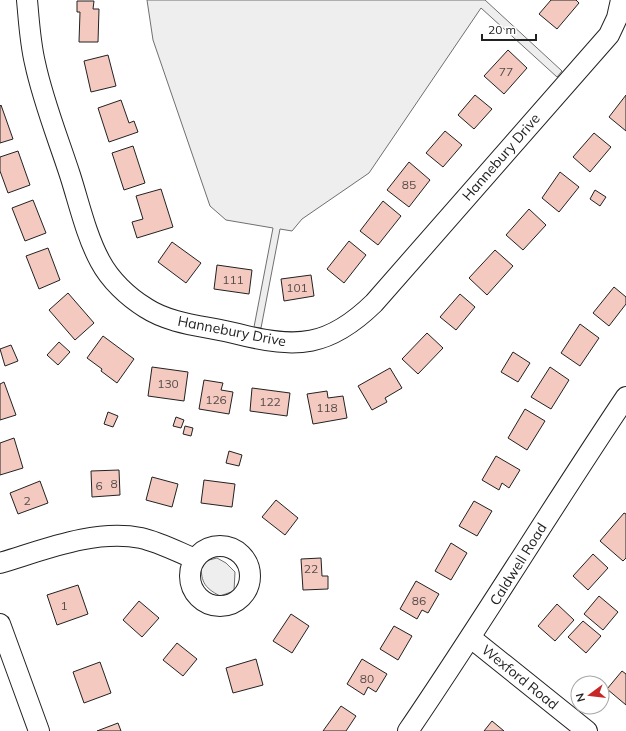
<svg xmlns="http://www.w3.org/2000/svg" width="626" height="731" font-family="Mulish,sans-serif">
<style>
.green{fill:#eee;stroke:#6f6f6f}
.building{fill:#f3c9c0;stroke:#222}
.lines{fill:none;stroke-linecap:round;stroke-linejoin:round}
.minor-casing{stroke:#222;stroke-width:22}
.minor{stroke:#fff;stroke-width:20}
.labels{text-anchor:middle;stroke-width:3;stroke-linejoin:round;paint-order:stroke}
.number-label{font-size:12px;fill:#564c4a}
.street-label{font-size:14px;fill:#222;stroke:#fff}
</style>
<rect width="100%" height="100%" fill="#fff"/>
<g class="green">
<polygon points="147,0 485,0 562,71 557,77 481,8 369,173 302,219 292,231 280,229 261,328 254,327 273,228 226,220 210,206 153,40"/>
<path d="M 217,558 L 226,563 L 235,572 L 234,591 L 220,596 C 203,587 201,581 201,562 Z"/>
</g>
<g class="building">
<polygon points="551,0 576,0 579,3 557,29 539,14"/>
<polygon points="77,1 94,1 93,9 99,9 98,42 79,42 80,12 77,12"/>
<polygon points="508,50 527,68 504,94 484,76"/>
<polygon points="108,55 116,86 91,92 84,61"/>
<polygon points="475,95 492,109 474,129 458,115"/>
<polygon points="626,95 626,131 609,117"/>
<polygon points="121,100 129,123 134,121 138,132 109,142 98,108"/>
<polygon points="1,105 13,139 0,143 0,106"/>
<polygon points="445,131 462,145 443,167 426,153"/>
<polygon points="594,133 611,147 590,172 573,157"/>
<polygon points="133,146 145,183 124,190 112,153"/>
<polygon points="18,151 30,185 8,193 0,171 0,157"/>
<polygon points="409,162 430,180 409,207 387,190"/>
<polygon points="560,172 579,187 559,212 542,198"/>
<polygon points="161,189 173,227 137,238 132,222 143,219 136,196"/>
<polygon points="595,190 606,197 600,206 590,199"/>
<polygon points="33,200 46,233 25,241 12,208"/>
<polygon points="383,201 401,216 378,245 360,231"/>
<polygon points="529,209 546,225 523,250 506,235"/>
<polygon points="349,241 366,255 344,283 327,269"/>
<polygon points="172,242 201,263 186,283 158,262"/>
<polygon points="48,248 60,280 39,289 26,256"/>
<polygon points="495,250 513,266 487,295 469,278"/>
<polygon points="217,265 252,270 249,294 214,289"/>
<polygon points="311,275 314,296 284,301 281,279"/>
<polygon points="614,287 626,297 626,304 609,326 593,313"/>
<polygon points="68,293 94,323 75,340 49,310"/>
<polygon points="460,294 475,307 456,330 440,317"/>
<polygon points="580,324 599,338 580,366 561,353"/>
<polygon points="427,333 443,348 418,374 402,359"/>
<polygon points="103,336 134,359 117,383 101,371 102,369 87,358"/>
<polygon points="59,342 70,352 58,365 47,355"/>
<polygon points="11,345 18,361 5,366 0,349"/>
<polygon points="513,352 530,363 518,382 501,372"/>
<polygon points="152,367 188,372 184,401 148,396"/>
<polygon points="550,367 569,380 551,409 531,397"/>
<polygon points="390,368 402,388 385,398 387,402 372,410 358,386"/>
<polygon points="204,380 223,383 221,390 233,392 229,414 199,409"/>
<polygon points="4,382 16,415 0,420 0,384"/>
<polygon points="252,388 290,393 287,416 250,411"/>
<polygon points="327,391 328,398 343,396 347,418 313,424 307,394"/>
<polygon points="525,409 545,421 527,450 508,438"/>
<polygon points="108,412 118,416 113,427 104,424"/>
<polygon points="176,417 184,420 181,428 173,426"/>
<polygon points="185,426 193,428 191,436 183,434"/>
<polygon points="14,438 23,468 0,475 0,443"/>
<polygon points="229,451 242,455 239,466 226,463"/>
<polygon points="496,456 520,470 509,488 502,483 499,490 482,480"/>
<polygon points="119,470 120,495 92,497 91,471"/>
<polygon points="152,477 178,484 172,507 146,500"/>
<polygon points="204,480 235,484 232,507 201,503"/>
<polygon points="40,481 48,503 18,514 10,493"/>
<polygon points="276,500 298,518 285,535 262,517"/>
<polygon points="474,501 492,511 477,536 459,526"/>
<polygon points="624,513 626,514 626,558 623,561 600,541"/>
<polygon points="451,543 467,553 451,580 435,571"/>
<polygon points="593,554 608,568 588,590 573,576"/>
<polygon points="321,558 322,576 328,576 328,589 303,590 301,559"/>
<polygon points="416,581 439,594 428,613 422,610 417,619 400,609"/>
<polygon points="78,585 88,614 57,625 47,595"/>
<polygon points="599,596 618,612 603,630 584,614"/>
<polygon points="139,601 159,618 142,637 123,620"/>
<polygon points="557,604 574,620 555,641 538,626"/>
<polygon points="291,614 309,626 292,653 273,641"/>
<polygon points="583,621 601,636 586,653 568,637"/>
<polygon points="394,626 412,636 398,660 380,649"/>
<polygon points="177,643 197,659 183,676 163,660"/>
<polygon points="256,659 263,685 233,693 226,668"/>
<polygon points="362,659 387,674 376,692 368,687 364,695 347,684"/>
<polygon points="100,662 111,693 84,703 73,672"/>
<polygon points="622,671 626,674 626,705 607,689"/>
<polygon points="341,706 356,716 346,731 323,731"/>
<polygon points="492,721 504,731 484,731"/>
<polygon points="118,723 121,731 97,731"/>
</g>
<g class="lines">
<defs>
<g id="minor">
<path d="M 27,0 C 29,21 30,42 35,63 C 43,101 58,138 70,175 C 79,203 86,235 100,261 C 110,280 128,297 146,308 C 172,325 208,326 238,334 C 297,349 329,347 374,303 L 609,35 L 617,18 L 621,0"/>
<circle cx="220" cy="576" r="30"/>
<path d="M 0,563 C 44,550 94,529 141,538 C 159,542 178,552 195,559"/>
<polyline points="0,624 39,731"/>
<polyline points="471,638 587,731"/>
<path d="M 408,731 C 483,621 552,507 626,397"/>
</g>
</defs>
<use href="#minor" class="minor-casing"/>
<use href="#minor" class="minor"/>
</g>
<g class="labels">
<g class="number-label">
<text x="506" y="76">77</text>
<text x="409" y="189">85</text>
<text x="233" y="284">111</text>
<text x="297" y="292">101</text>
<text x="168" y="388">130</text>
<text x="216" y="404">126</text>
<text x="270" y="406">122</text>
<text x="327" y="412">118</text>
<text x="114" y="488">8</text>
<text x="99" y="490">6</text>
<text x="27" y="505">2</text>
<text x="311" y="573">22</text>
<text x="419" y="605">86</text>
<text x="64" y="610">1</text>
<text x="367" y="683">80</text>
</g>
<g class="street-label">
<text transform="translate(501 157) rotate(-49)" y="5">Hannebury Drive</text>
<text transform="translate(232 331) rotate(11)" y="5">Hannebury Drive</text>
<text transform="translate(518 564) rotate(-58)" y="5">Caldwell Road</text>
<text transform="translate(520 677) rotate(39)" y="5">Wexford Road</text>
</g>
</g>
<g transform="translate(590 695) rotate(255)"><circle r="19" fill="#ffffff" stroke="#a7a7a7"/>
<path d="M0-3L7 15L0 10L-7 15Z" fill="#c62828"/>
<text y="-6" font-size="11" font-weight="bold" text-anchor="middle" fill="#222222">N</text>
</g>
<path d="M482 34v6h54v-6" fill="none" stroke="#222222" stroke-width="2"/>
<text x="488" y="34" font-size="12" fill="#222222" stroke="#ffffff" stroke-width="3" paint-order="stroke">20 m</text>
</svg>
